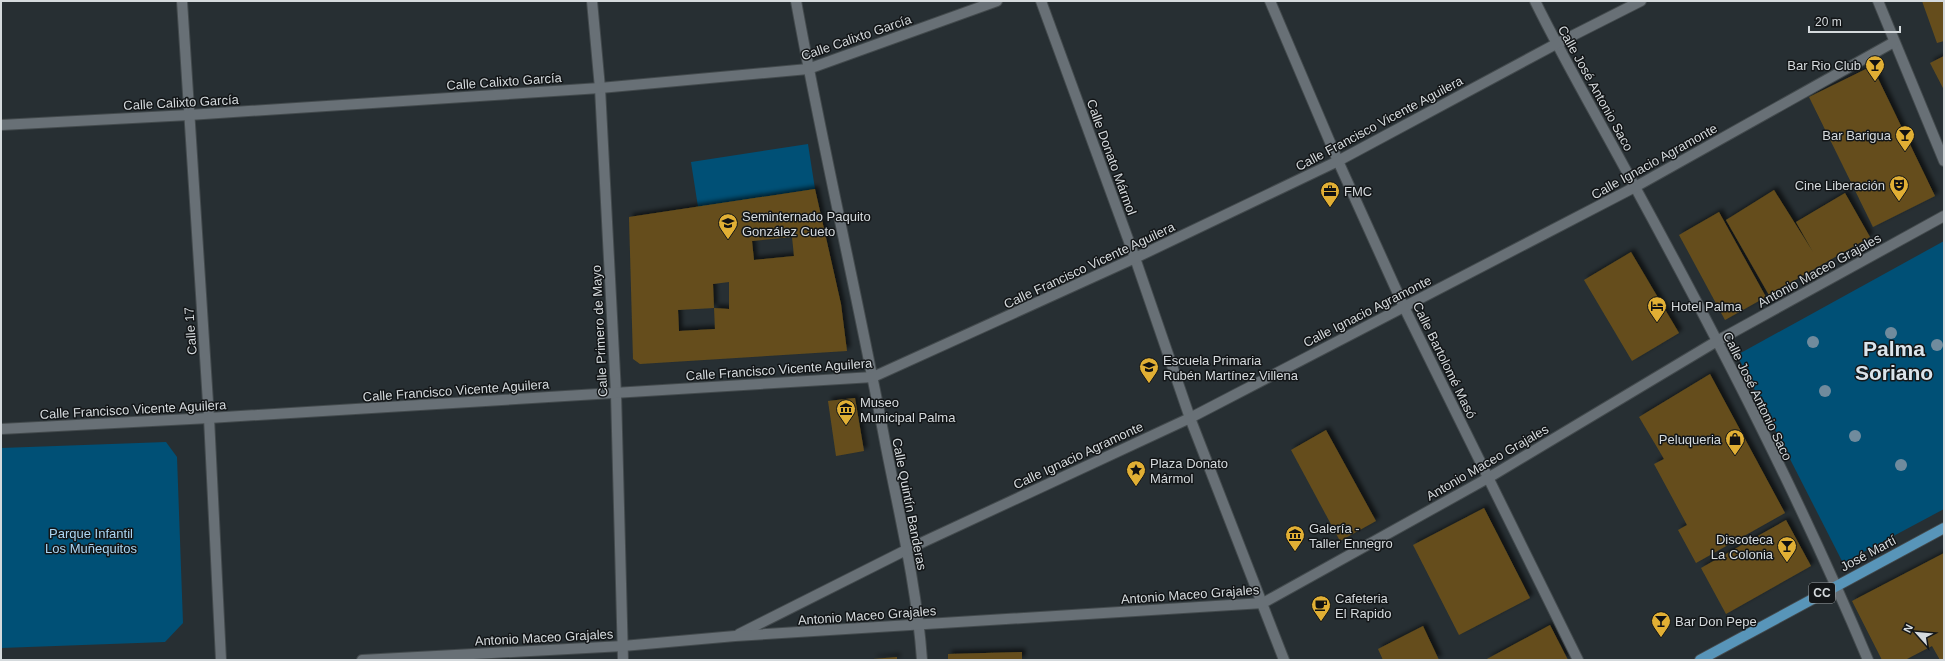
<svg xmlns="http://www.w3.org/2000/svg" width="1945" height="661" font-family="Helvetica,sans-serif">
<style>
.green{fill:#005076}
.building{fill:#654e1c;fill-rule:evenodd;filter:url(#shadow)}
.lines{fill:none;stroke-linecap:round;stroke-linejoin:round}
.minor-casing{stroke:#434a4d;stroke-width:12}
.major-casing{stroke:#434a4d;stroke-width:12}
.minor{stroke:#687076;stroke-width:10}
.major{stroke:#5895b9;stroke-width:10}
.tree{fill:#708b9d}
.labels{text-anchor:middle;stroke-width:3;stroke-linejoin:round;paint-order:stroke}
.shield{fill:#131618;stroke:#9b9fa2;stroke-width:1}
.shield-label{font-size:12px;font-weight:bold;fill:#d5dadd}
.street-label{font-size:13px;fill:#d5dadd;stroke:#131618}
.poi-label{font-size:13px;fill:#d5dadd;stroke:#131618;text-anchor:start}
.park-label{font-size:13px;fill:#abd6f4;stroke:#131618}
.town-label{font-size:21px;font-weight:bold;fill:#dbe4eb;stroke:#131618}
</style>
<defs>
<filter id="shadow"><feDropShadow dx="3.5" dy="-3.5" stdDeviation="2" flood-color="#0009"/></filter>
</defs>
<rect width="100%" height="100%" fill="#272f33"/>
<g class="green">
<polygon points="808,144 815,189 698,207 691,162"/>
<polygon points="1944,241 1944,509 1843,563 1737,355"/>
<polygon points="166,442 177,457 183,623 165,642 1,648 1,448"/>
</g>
<g class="building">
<polygon points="1922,1 1944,1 1944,41 1937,43"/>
<polygon points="1944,56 1944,90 1930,63"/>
<polygon points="1872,66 1935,196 1873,227 1809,97"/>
<path d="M 815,189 L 841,304 L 847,351 L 640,364 L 633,359 L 629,217 ZM 792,237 L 794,256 L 754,260 L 752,241 ZM 729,282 L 729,309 L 714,308 L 715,329 L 679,331 L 678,310 L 714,308 L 713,284 Z"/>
<polygon points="1774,190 1813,252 1796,222 1845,193 1870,237 1769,295 1726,220"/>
<polygon points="1719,212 1766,297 1725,320 1679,235"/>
<polygon points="1631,252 1679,333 1632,361 1584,280"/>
<polygon points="1710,374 1785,513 1696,563 1678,530 1687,525 1654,464 1664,459 1639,417"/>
<polygon points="855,398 864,451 836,456 828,401"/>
<polygon points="1326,430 1376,521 1340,541 1291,450"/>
<polygon points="1484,508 1530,598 1459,635 1413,545"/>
<polygon points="1786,520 1811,566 1726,614 1701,568"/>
<polygon points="1944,553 1944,660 1940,660 1932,646 1905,660 1882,660 1852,601"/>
<polygon points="1550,625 1568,660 1485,660"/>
<polygon points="1423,626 1439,660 1383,660 1378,649"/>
<polygon points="1022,652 1022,660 948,660 948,654"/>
<polygon points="897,657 897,660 873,660 873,659"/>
</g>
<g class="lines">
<defs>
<g id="minor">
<polyline points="182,1 209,418 221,660"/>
<polyline points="592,1 600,88 616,393 623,660"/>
<path d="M 796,1 C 823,150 858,298 886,447 C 900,518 917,588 922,660"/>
<polyline points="1041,1 1135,258 1190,418 1284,660"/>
<polyline points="1270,1 1338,161 1404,307 1578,660"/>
<path d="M 1535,1 C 1566,64 1602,125 1635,187 C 1719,341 1800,498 1868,660"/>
<polyline points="1878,1 1944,161"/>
<polyline points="1,125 189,115 600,88 808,69 997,1"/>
<polyline points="1,429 209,418 873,377 1135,258 1338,161 1556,44 1641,1"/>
<polyline points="739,634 906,550 1190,418 1635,187 1894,42"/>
<polyline points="362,660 623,646 735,636 1263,603 1488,478 1717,341 1944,216"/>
</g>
<polyline id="major" points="1700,660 1944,528"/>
</defs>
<use href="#minor" class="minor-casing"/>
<use href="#major" class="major-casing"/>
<use href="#minor" class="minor"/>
<use href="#major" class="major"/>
</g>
<g class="tree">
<circle cx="1891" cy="333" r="6"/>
<circle cx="1813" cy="342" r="6"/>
<circle cx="1937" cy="345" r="6"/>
<circle cx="1825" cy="391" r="6"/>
<circle cx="1855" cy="436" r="6"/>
<circle cx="1901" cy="465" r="6"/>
</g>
<defs>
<symbol id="bar-pin" viewBox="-11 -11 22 30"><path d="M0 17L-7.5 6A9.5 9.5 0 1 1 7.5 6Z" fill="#e1af34" stroke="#131618"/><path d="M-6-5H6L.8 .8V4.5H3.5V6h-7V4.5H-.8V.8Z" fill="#111"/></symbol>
<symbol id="theatre-pin" viewBox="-11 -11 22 30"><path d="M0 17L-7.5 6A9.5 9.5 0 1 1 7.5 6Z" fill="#e1af34" stroke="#131618"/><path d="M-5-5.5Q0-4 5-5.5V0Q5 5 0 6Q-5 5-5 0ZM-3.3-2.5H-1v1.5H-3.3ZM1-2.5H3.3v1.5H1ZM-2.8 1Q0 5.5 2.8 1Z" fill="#111"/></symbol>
<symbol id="office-pin" viewBox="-11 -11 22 30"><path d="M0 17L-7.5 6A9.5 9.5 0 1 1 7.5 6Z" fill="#e1af34" stroke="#131618"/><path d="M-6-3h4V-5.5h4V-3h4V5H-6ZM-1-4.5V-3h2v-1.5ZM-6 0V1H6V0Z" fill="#111"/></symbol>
<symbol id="school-pin" viewBox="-11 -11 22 30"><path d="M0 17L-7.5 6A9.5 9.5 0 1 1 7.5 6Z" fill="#e1af34" stroke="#131618"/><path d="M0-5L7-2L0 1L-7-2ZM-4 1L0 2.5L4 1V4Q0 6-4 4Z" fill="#111"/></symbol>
<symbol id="hotel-pin" viewBox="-11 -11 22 30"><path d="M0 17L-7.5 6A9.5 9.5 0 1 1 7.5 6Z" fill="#e1af34" stroke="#131618"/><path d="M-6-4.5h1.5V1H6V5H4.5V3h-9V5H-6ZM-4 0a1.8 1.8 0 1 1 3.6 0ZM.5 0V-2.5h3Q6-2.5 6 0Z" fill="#111"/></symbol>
<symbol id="museum-pin" viewBox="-11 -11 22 30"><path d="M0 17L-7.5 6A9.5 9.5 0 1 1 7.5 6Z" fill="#e1af34" stroke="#131618"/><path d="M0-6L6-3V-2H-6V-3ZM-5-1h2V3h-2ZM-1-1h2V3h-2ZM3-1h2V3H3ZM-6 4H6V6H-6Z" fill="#111"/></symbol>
<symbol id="shop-pin" viewBox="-11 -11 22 30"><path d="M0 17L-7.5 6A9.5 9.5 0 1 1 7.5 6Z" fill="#e1af34" stroke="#131618"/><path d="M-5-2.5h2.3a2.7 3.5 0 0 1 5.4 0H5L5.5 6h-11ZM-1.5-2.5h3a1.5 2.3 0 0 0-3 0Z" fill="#111"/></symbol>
<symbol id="sight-pin" viewBox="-11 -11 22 30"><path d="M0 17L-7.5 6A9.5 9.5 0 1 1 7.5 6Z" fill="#e1af34" stroke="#131618"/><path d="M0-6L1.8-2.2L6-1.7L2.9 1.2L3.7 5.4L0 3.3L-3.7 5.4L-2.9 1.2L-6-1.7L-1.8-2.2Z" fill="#111"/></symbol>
<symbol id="cafe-pin" viewBox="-11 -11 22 30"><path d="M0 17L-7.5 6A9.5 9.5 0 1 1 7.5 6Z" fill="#e1af34" stroke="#131618"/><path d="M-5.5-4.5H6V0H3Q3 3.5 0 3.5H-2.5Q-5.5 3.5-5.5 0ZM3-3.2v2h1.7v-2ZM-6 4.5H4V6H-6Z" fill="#111"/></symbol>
</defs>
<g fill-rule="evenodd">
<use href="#bar-pin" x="1864" y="54" width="22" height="30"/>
<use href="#bar-pin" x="1894" y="124" width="22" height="30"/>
<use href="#theatre-pin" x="1888" y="174" width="22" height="30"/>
<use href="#office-pin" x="1319" y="180" width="22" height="30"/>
<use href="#school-pin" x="717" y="212" width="22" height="30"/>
<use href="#hotel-pin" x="1646" y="295" width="22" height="30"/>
<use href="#school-pin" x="1138" y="356" width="22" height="30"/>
<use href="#museum-pin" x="835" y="398" width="22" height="30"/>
<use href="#shop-pin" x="1724" y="428" width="22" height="30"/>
<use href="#sight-pin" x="1125" y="459" width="22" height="30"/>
<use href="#museum-pin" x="1284" y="524" width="22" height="30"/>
<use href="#bar-pin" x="1776" y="535" width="22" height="30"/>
<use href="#cafe-pin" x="1310" y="594" width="22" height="30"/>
<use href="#bar-pin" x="1650" y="610" width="22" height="30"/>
</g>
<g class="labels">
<rect class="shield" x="1809" y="583" width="26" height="20" rx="3"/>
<g class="shield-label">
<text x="1822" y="597">CC</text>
</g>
<g class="street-label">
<text transform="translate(856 37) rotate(-19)" y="5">Calle Calixto García</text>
<text transform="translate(504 81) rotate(-4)" y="5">Calle Calixto García</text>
<text transform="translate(1596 88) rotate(61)" y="5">Calle José Antonio Saco</text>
<text transform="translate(181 102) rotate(-3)" y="5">Calle Calixto García</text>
<text transform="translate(1379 123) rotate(-28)" y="5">Calle Francisco Vicente Aguilera</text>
<text transform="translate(1112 157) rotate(70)" y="5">Calle Donato Mármol</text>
<text transform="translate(1654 161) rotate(-29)" y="5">Calle Ignacio Agramonte</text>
<text transform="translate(1089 265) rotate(-25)" y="5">Calle Francisco Vicente Aguilera</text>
<text transform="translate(1819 270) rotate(-29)" y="5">Antonio Maceo Grajales</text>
<text transform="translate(1367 311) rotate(-27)" y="5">Calle Ignacio Agramonte</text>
<text transform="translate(190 331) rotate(-94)" y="5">Calle 17</text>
<text transform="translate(599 331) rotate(-93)" y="5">Calle Primero de Mayo</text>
<text transform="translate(1445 360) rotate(64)" y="5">Calle Bartolomé Masó</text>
<text transform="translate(779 369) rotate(-4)" y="5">Calle Francisco Vicente Aguilera</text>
<text transform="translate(456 390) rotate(-4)" y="5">Calle Francisco Vicente Aguilera</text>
<text transform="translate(1758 396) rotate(64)" y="5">Calle José Antonio Saco</text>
<text transform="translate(133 409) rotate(-3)" y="5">Calle Francisco Vicente Aguilera</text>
<text transform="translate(1078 455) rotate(-25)" y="5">Calle Ignacio Agramonte</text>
<text transform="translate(1487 462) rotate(-30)" y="5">Antonio Maceo Grajales</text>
<text transform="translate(910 504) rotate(79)" y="5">Calle Quintín Banderas</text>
<text transform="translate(1868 553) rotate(-28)" y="5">José Martí</text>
<text transform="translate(1190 594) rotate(-4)" y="5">Antonio Maceo Grajales</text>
<text transform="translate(867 615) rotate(-4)" y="5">Antonio Maceo Grajales</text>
<text transform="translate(544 637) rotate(-3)" y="5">Antonio Maceo Grajales</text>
</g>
<g class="poi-label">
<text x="1861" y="70" text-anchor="end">Bar Rio Club</text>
<text x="1891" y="140" text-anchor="end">Bar Barigua</text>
<text x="1885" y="190" text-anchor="end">Cine Liberación</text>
<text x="1344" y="196">FMC</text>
<text x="742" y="221">Seminternado Paquito<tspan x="742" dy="15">González Cueto</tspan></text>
<text x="1671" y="311">Hotel Palma</text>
<text x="1163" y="365">Escuela Primaria<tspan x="1163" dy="15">Rubén Martínez Villena</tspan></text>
<text x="860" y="407">Museo<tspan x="860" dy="15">Municipal Palma</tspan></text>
<text x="1721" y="444" text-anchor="end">Peluqueria</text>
<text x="1150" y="468">Plaza Donato<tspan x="1150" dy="15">Mármol</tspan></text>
<text x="1309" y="533">Galería -<tspan x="1309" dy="15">Taller Ennegro</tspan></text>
<text x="1773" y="544" text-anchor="end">Discoteca<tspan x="1773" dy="15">La Colonia</tspan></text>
<text x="1335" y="603">Cafeteria<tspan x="1335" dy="15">El Rapido</tspan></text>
<text x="1675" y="626">Bar Don Pepe</text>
</g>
<g class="park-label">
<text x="91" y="538">Parque Infantil<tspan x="91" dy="15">Los Muñequitos</tspan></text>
</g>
<g class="town-label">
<text x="1894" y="356">Palma<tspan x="1894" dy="24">Soriano</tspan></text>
</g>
</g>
<rect width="1945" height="661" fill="none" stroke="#d5dadd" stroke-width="4"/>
<g transform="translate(1917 633) rotate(297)" stroke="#131618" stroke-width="3" paint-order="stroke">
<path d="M0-3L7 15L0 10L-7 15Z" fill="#d5dadd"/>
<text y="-6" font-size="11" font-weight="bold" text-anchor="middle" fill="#d5dadd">N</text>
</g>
<path d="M1809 26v6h91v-6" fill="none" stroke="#d5dadd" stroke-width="2"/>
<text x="1815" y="26" font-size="12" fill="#d5dadd" stroke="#131618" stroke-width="3" paint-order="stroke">20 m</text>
</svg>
